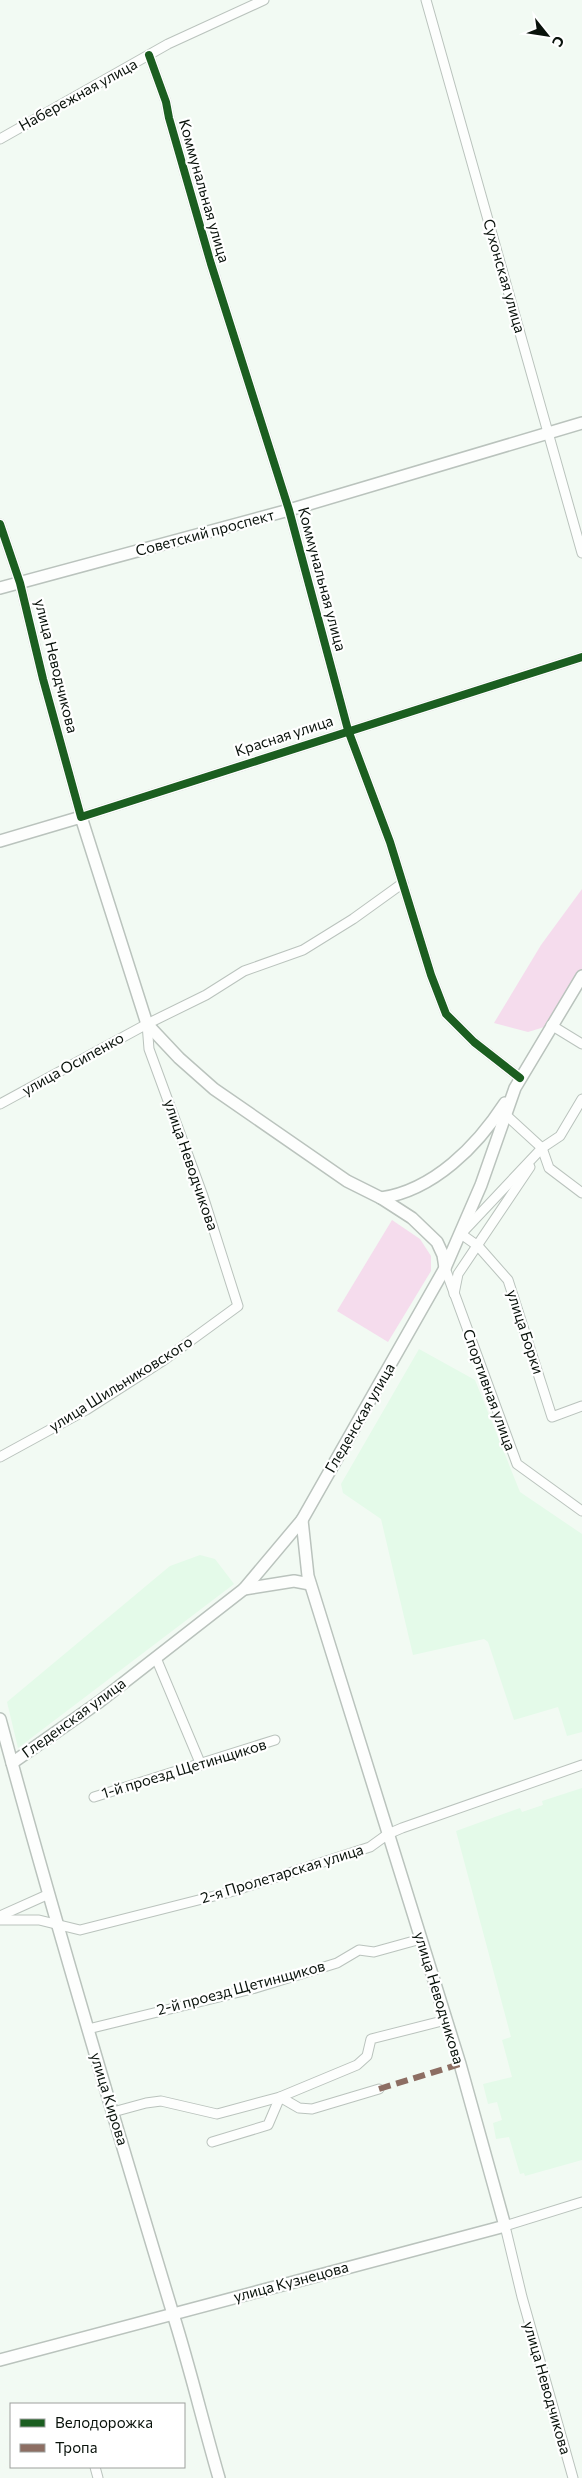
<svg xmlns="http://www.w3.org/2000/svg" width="582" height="2478" font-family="Commissioner,sans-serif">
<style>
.built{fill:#e4fae9}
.green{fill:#f5dced}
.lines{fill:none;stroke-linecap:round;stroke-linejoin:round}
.street-casing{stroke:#bac3bd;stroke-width:11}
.secondary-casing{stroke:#bac3bd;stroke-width:14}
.street{stroke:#fdfefd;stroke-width:9}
.secondary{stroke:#fdfefd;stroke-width:11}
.quiet{stroke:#8d6e63;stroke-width:6;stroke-dasharray:12 6;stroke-linecap:butt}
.cycleway-casing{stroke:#fff;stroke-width:11}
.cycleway{stroke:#1b5e20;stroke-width:8}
.labels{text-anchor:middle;stroke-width:4.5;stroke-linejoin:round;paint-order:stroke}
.street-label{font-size:15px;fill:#09120b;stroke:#fff}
</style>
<rect width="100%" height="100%" fill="#f2faf3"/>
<g class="built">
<polygon points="419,1349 475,1380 520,1492 582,1534 582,1732 567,1736 558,1707 514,1720 488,1642 484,1639 413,1655 381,1519 343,1493 341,1484"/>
<polygon points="200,1555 215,1559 234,1584 18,1748 7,1702 170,1566"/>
<polygon points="582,1788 582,2160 525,2176 524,2173 520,2174 509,2137 496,2139 493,2123 502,2120 497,2102 488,2104 483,2084 512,2077 502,2040 511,2037 456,1831 520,1808 522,1812 543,1805 542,1801"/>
</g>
<g class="green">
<polygon points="582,889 582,976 551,1025 528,1032 494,1023 541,945"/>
<polygon points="392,1220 420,1239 431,1256 431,1271 388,1342 337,1311"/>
</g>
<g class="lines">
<defs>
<g id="street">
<polyline points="426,0 582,553"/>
<polyline points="149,55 166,102 169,118 211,264 289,510 348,730 390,842 431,975 446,1014 474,1042 520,1078"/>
<polyline points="0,139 168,44 264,0"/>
<polyline points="0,524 20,583 43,679 81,817 582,657"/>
<polyline points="551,1025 582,1044"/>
<polyline points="582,1099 560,1136 542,1148 461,1234 478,1246 508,1280 552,1417 582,1406"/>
<polyline points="0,1104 147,1024 206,995 244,971 303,950 353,919 403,883"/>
<polyline points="506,1115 542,1148 549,1168 582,1193"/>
<polyline points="445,1268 517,1464 582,1511"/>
<polyline points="454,1294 458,1274 530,1167"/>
<polyline points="0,1457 86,1410 164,1360 238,1306 203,1196 149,1049 147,1024"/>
<polyline points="156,1658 201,1765"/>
<polyline points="94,1797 275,1740"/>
<polyline points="0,1916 49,1894"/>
<polyline points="0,1920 39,1920 80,1930 230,1892 370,1847 388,1834 402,1828 582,1765"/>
<polyline points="88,2029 252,1989 337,1963 359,1950 374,1952 421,1939"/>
<polyline points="113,2112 146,2103 161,2101 217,2114 280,2097 357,2065 367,2056 371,2039 446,2020"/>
<polyline points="212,2142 268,2125 280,2097 299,2108 312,2109 379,2089"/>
<polyline points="95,2467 98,2478"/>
<polyline points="573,2478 522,2297 505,2226 582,2202"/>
</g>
<g id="secondary">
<polyline points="0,588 289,510 582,423"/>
<polyline points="0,841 81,817 147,1024 179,1058 214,1089 347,1181 381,1198 412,1218 437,1242 443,1255 445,1268"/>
<path d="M 381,1198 C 434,1190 477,1146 505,1103"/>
<polyline points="244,1589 294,1581 310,1584"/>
<path d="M 0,1719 C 54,1919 113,2116 173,2314 C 190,2368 203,2423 219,2478"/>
<polyline points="12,1763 99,1702 244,1589 302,1520 445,1268 481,1185 515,1088 582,976"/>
<polyline points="0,2360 505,2226 460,2064 308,1576 302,1520"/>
</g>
</defs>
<use href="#street" class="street-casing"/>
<use href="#secondary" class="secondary-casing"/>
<use href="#street" class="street"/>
<use href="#secondary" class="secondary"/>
<polyline class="quiet" points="379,2089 460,2064"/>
<defs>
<g id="cycleway">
<polyline points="149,55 166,102 169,118 211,264 289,510 348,730 390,842 431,975 446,1014 474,1042 520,1078"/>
<polyline points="0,524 20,583 43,679 81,817 582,657"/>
</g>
</defs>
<use href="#cycleway" class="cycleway-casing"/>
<use href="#cycleway" class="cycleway"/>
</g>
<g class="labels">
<g class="street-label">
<text transform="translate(78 95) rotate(-29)" y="5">Набережная улица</text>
<text transform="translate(204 191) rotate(74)" y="5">Коммунальная улица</text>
<text transform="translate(504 276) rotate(74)" y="5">Сухонская улица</text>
<text transform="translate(205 533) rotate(-15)" y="5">Советский проспект</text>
<text transform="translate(322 579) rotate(75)" y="5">Коммунальная улица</text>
<text transform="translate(56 666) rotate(76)" y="5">улица Неводчикова</text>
<text transform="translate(284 736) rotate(-18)" y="5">Красная улица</text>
<text transform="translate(73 1064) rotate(-29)" y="5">улица Осипенко</text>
<text transform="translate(191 1165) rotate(71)" y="5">улица Неводчикова</text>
<text transform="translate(525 1332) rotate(72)" y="5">улица Борки</text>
<text transform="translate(121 1384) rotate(-32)" y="5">улица Шильниковского</text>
<text transform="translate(489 1390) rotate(70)" y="5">Спортивная улица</text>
<text transform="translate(360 1418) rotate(-60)" y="5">Гледенская улица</text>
<text transform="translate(74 1718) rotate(-36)" y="5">Гледенская улица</text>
<text transform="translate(184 1769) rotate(-17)" y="5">1-й проезд Щетинщиков</text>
<text transform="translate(282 1874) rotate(-17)" y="5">2-я Пролетарская улица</text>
<text transform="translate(241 1988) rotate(-15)" y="5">2-й проезд Щетинщиков</text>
<text transform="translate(439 1998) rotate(73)" y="5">улица Неводчикова</text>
<text transform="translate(109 2099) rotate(73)" y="5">улица Кирова</text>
<text transform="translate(291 2282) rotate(-15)" y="5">улица Кузнецова</text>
<text transform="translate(547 2388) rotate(74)" y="5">улица Неводчикова</text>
</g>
</g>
<rect x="10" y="2403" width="175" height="65" fill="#ffffff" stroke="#9da09d"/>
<rect x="20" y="2419" width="25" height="8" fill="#1b5e20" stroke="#9da09d"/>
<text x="55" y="2428" font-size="15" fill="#09120b">Велодорожка</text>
<rect x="20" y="2444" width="25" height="8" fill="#8d6e63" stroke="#9da09d"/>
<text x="55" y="2453" font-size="15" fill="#09120b">Тропа</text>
<g transform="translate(547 35) rotate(120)" stroke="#ffffff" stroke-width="4" paint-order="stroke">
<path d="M0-4L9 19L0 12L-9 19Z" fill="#09120b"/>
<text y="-8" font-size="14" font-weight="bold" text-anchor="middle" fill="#09120b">С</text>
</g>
</svg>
